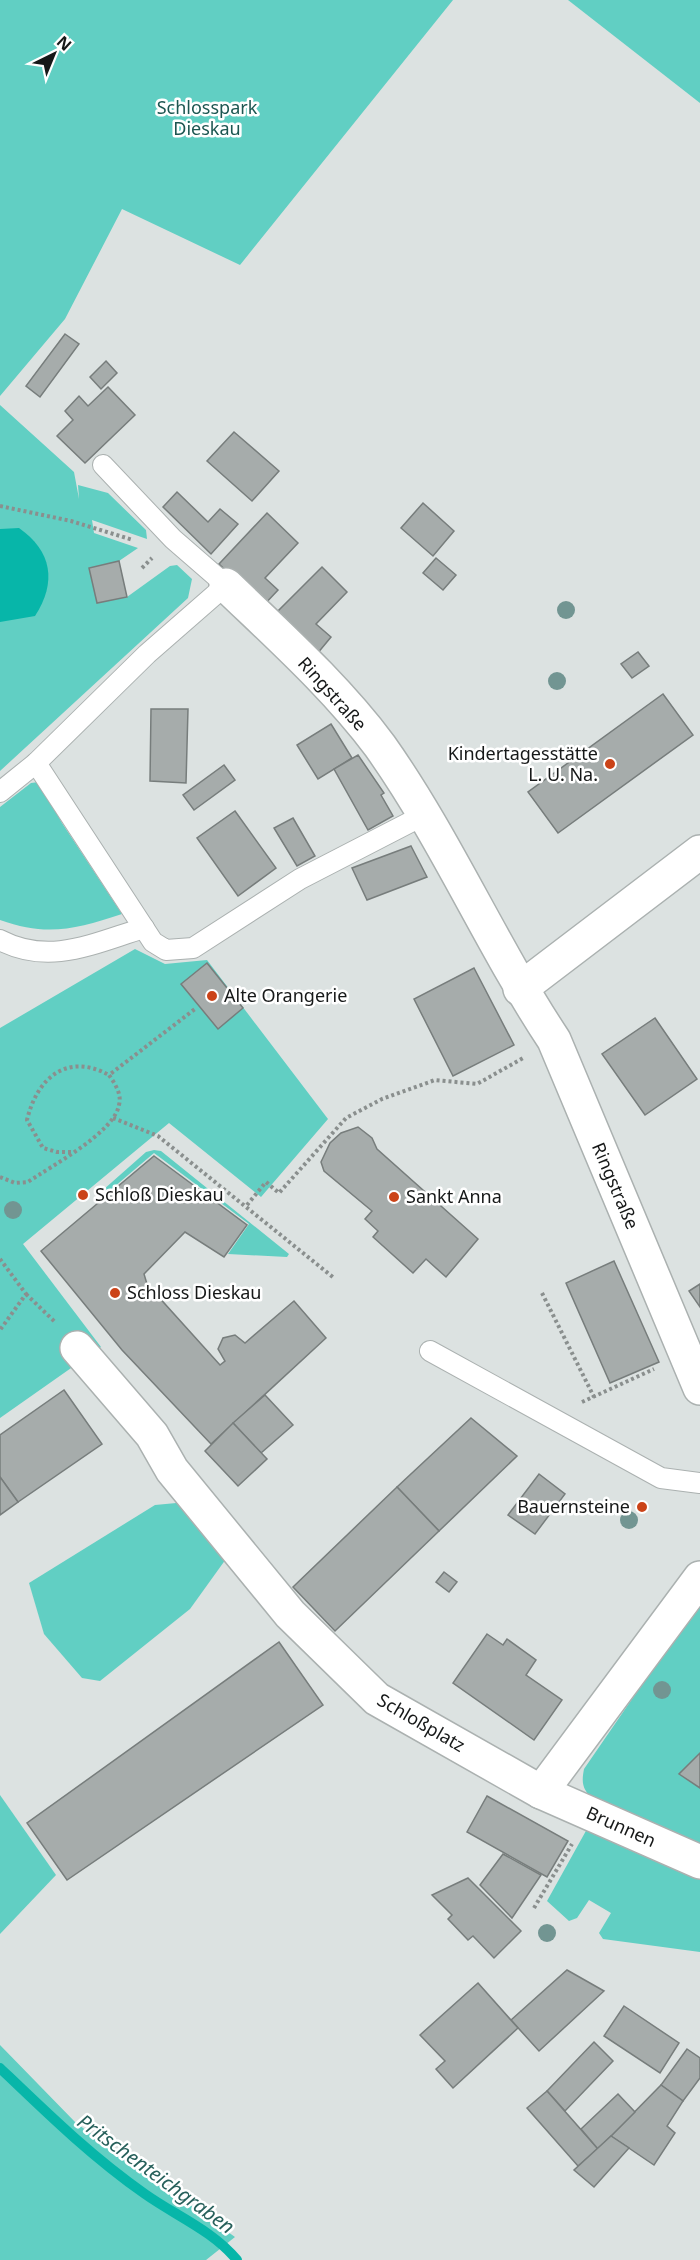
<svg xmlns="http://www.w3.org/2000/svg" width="700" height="2260" font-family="'Noto Sans',sans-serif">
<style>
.green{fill:#61cfc3}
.water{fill:#07b6a9}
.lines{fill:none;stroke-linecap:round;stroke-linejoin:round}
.stream{stroke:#07b6a9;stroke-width:10}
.building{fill:#a6acab;stroke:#777d7c;stroke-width:1.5}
.lane-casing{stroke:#abb1b0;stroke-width:22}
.street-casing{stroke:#abb1b0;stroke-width:36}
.path{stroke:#8a8f8e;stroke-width:4;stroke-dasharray:3 3;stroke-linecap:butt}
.lane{stroke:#fff;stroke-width:20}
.street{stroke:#fff;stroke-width:33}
.tree{fill:#729592}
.poi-dot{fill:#cb4318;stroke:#fff;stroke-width:2}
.labels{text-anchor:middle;stroke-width:5;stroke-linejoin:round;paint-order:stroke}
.park-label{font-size:18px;fill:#1c5651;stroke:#fff}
.street-label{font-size:18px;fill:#161818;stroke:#fff}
.poi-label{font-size:18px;fill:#161818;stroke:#fff;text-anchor:start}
.water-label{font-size:20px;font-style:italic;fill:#27605b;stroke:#fff}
</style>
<rect width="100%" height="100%" fill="#dce2e1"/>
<g class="green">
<polygon points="0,0 453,0 240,265 122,209 65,319 0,396"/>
<polygon points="568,0 700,0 700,103"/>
<polygon points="0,405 74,472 79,499 78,485 108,493 146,530 147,539 92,520 94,533 138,548 119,561 89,568 97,603 127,597 170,566 177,565 192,579 188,598 0,771"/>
<path d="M 39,782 L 62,823 L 122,914 C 76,929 47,937 0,920 L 0,807 L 31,783 Z"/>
<polygon points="135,949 165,964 207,960 328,1119 261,1197 169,1123 23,1244 101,1347 0,1418 0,1028"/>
<polygon points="154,1150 161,1151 289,1254 287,1257 228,1254 249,1224 154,1153 107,1193 103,1190 146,1152"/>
<polygon points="187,1502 231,1552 190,1609 100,1681 82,1678 44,1634 29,1583 155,1505"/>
<path d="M 700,1600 L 700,1753 L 679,1774 L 700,1788 L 700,1847 L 594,1800 C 583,1790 581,1784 584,1769 Z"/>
<polygon points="0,1795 56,1875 0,1934"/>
<polygon points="587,1829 700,1879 700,1952 603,1939 599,1933 611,1913 589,1900 577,1918 569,1921 547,1901"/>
<polygon points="0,2045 76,2123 235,2237 206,2260 0,2260"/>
</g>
<path class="water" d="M 19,528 C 52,551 57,582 35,616 L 0,622 L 0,529 Z"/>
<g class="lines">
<path class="stream" d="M 0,2068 C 47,2113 92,2157 145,2194 C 176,2216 212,2230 237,2260"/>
</g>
<g class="building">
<polygon points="65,334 79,344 40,397 26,386"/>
<polygon points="106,361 117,373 101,389 90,377"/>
<polygon points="108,387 135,415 85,463 57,436 73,420 65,411 79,396 88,406"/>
<polygon points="234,432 279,471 252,501 207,461"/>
<polygon points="177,492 208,522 220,509 238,524 211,554 163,507"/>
<polygon points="423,503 454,531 433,556 401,528"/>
<polygon points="267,513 298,543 265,578 278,590 263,606 219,564"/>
<polygon points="436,558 456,575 443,590 423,573"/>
<polygon points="119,561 127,597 97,603 89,568"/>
<polygon points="322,567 347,592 316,624 331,637 317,654 272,617"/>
<polygon points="638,652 649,666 632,678 621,664"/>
<polygon points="663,694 693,735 558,833 528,792"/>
<polygon points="151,709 188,709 186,783 150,781"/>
<polygon points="331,724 352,758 318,779 297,745"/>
<polygon points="358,755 384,793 381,795 393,816 368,830 334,769"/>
<polygon points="224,765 235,780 194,810 183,795"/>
<polygon points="235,811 276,868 238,896 197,838"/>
<polygon points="293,818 315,856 297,866 274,828"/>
<polygon points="411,846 427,877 367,900 352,868"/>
<polygon points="207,963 243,1008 218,1029 181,984"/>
<polygon points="474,968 514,1045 453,1076 414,999"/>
<polygon points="655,1018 697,1079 645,1115 602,1054"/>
<polygon points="358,1127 372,1138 377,1149 478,1239 446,1277 426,1259 413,1273 373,1237 378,1231 365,1219 372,1211 324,1171 321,1162 330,1143 341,1133"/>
<polygon points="154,1156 247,1225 224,1257 185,1232 144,1274 147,1284 220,1365 225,1361 218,1349 223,1338 235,1335 245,1343 294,1301 326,1338 211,1444 122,1350 41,1251"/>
<polygon points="614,1261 659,1362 610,1383 566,1283"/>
<polygon points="700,1284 700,1307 689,1291"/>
<polygon points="64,1390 102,1444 18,1502 0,1477 0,1435"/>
<polygon points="265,1395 293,1425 261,1453 233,1423"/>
<polygon points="471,1418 517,1456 439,1531 397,1487"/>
<polygon points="233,1423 267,1459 238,1486 205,1451"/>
<polygon points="539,1474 565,1494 535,1534 508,1515"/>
<polygon points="0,1477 18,1502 0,1515"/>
<polygon points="397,1487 439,1531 335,1631 293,1587"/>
<polygon points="444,1572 457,1582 449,1592 436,1582"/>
<polygon points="487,1634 503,1645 507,1639 536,1660 526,1675 562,1700 534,1740 453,1683"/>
<polygon points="279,1642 323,1705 67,1880 27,1823"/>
<polygon points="700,1753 700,1788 679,1774"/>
<polygon points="487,1796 568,1841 547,1877 467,1832"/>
<polygon points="503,1854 541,1875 512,1918 480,1885"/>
<polygon points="468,1878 521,1931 494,1958 473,1936 468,1940 448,1919 452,1915 432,1895"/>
<polygon points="567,1970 604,1991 539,2051 511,2020"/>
<polygon points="478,1983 518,2028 453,2088 436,2069 445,2061 420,2035"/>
<polygon points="624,2006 679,2043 660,2073 604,2036"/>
<polygon points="594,2042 613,2061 565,2111 547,2091"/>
<polygon points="687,2049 700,2058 700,2078 683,2101 661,2085"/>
<polygon points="661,2085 683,2101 667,2126 675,2133 654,2165 611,2136"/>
<polygon points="547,2091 598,2149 578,2166 527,2108"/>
<polygon points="618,2094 635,2112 598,2149 581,2129"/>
<polygon points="611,2136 629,2148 594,2187 574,2170"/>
</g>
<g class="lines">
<defs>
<g id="lane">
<polyline points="36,763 153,942 166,950 193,948 300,879 424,815"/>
<polyline points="0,792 36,763 147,654 226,585 173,539 103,465"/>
<path d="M 0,940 C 50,966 94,943 144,928"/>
<polyline points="430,1351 661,1478 700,1483"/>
</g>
<g id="street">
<path d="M 226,585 C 279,636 336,687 380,746 C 446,839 491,945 554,1040 L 700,1388"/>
<polyline points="520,989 700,852"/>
<polyline points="77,1348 152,1435 172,1470 290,1614 377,1699 541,1792 700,1578"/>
<polyline points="541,1792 700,1862"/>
</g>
</defs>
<use href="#lane" class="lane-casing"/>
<use href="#street" class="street-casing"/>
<g class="path">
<polyline points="0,506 71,521 133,540"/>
<polyline points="142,568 152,558"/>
<polyline points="113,1118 158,1136 334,1278"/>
<path d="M 71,1152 L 57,1152 L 43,1148 L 27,1120 C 37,1078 67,1052 109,1075"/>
<path d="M 0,1177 L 15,1183 L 28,1182 C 51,1166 114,1133 119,1105 C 122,1094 115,1084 109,1075 L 195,1009"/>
<polyline points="247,1205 266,1182 279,1193 346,1118 382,1099 435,1080 477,1084 525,1057"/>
<polyline points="0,1259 26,1294 0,1330"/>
<polyline points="542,1293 594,1397"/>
<polyline points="26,1294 55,1322"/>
<polyline points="582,1402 654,1369"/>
<polyline points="534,1908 572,1844"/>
</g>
<use href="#lane" class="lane"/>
<use href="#street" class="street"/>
</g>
<g class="tree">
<circle cx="566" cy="610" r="9"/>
<circle cx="557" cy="681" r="9"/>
<circle cx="13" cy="1210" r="9"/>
<circle cx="629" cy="1520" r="9"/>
<circle cx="662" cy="1690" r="9"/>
<circle cx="547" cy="1933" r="9"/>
</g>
<g class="poi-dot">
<circle cx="610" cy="764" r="6"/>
<circle cx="212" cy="996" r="6"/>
<circle cx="83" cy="1195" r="6"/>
<circle cx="394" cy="1197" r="6"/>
<circle cx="115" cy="1293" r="6"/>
<circle cx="642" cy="1507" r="6"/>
</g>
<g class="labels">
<g class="park-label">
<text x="207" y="114">Schlosspark<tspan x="207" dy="21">Dieskau</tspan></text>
</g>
<g class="street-label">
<text transform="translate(332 694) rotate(48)" y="6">Ringstraße</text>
<text transform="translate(615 1186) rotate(67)" y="6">Ringstraße</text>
<text transform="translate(421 1723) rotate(30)" y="6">Schloßplatz</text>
<text transform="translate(621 1827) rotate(24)" y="6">Brunnen</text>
</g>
<g class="poi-label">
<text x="598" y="760" text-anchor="end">Kindertagesstätte<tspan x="598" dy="21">L. U. Na.</tspan></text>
<text x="224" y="1002">Alte Orangerie</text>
<text x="95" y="1201">Schloß Dieskau</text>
<text x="406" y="1203">Sankt Anna</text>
<text x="127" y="1299">Schloss Dieskau</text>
<text x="630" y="1513" text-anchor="end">Bauernsteine</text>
</g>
<g class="water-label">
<text transform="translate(156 2174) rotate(36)" y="7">Pritschenteichgraben</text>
</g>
</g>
<g transform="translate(54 54) rotate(43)" stroke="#ffffff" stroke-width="4.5" paint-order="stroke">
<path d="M0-4.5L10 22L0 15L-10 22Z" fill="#161818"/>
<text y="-9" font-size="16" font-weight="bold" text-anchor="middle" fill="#161818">N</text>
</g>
</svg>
